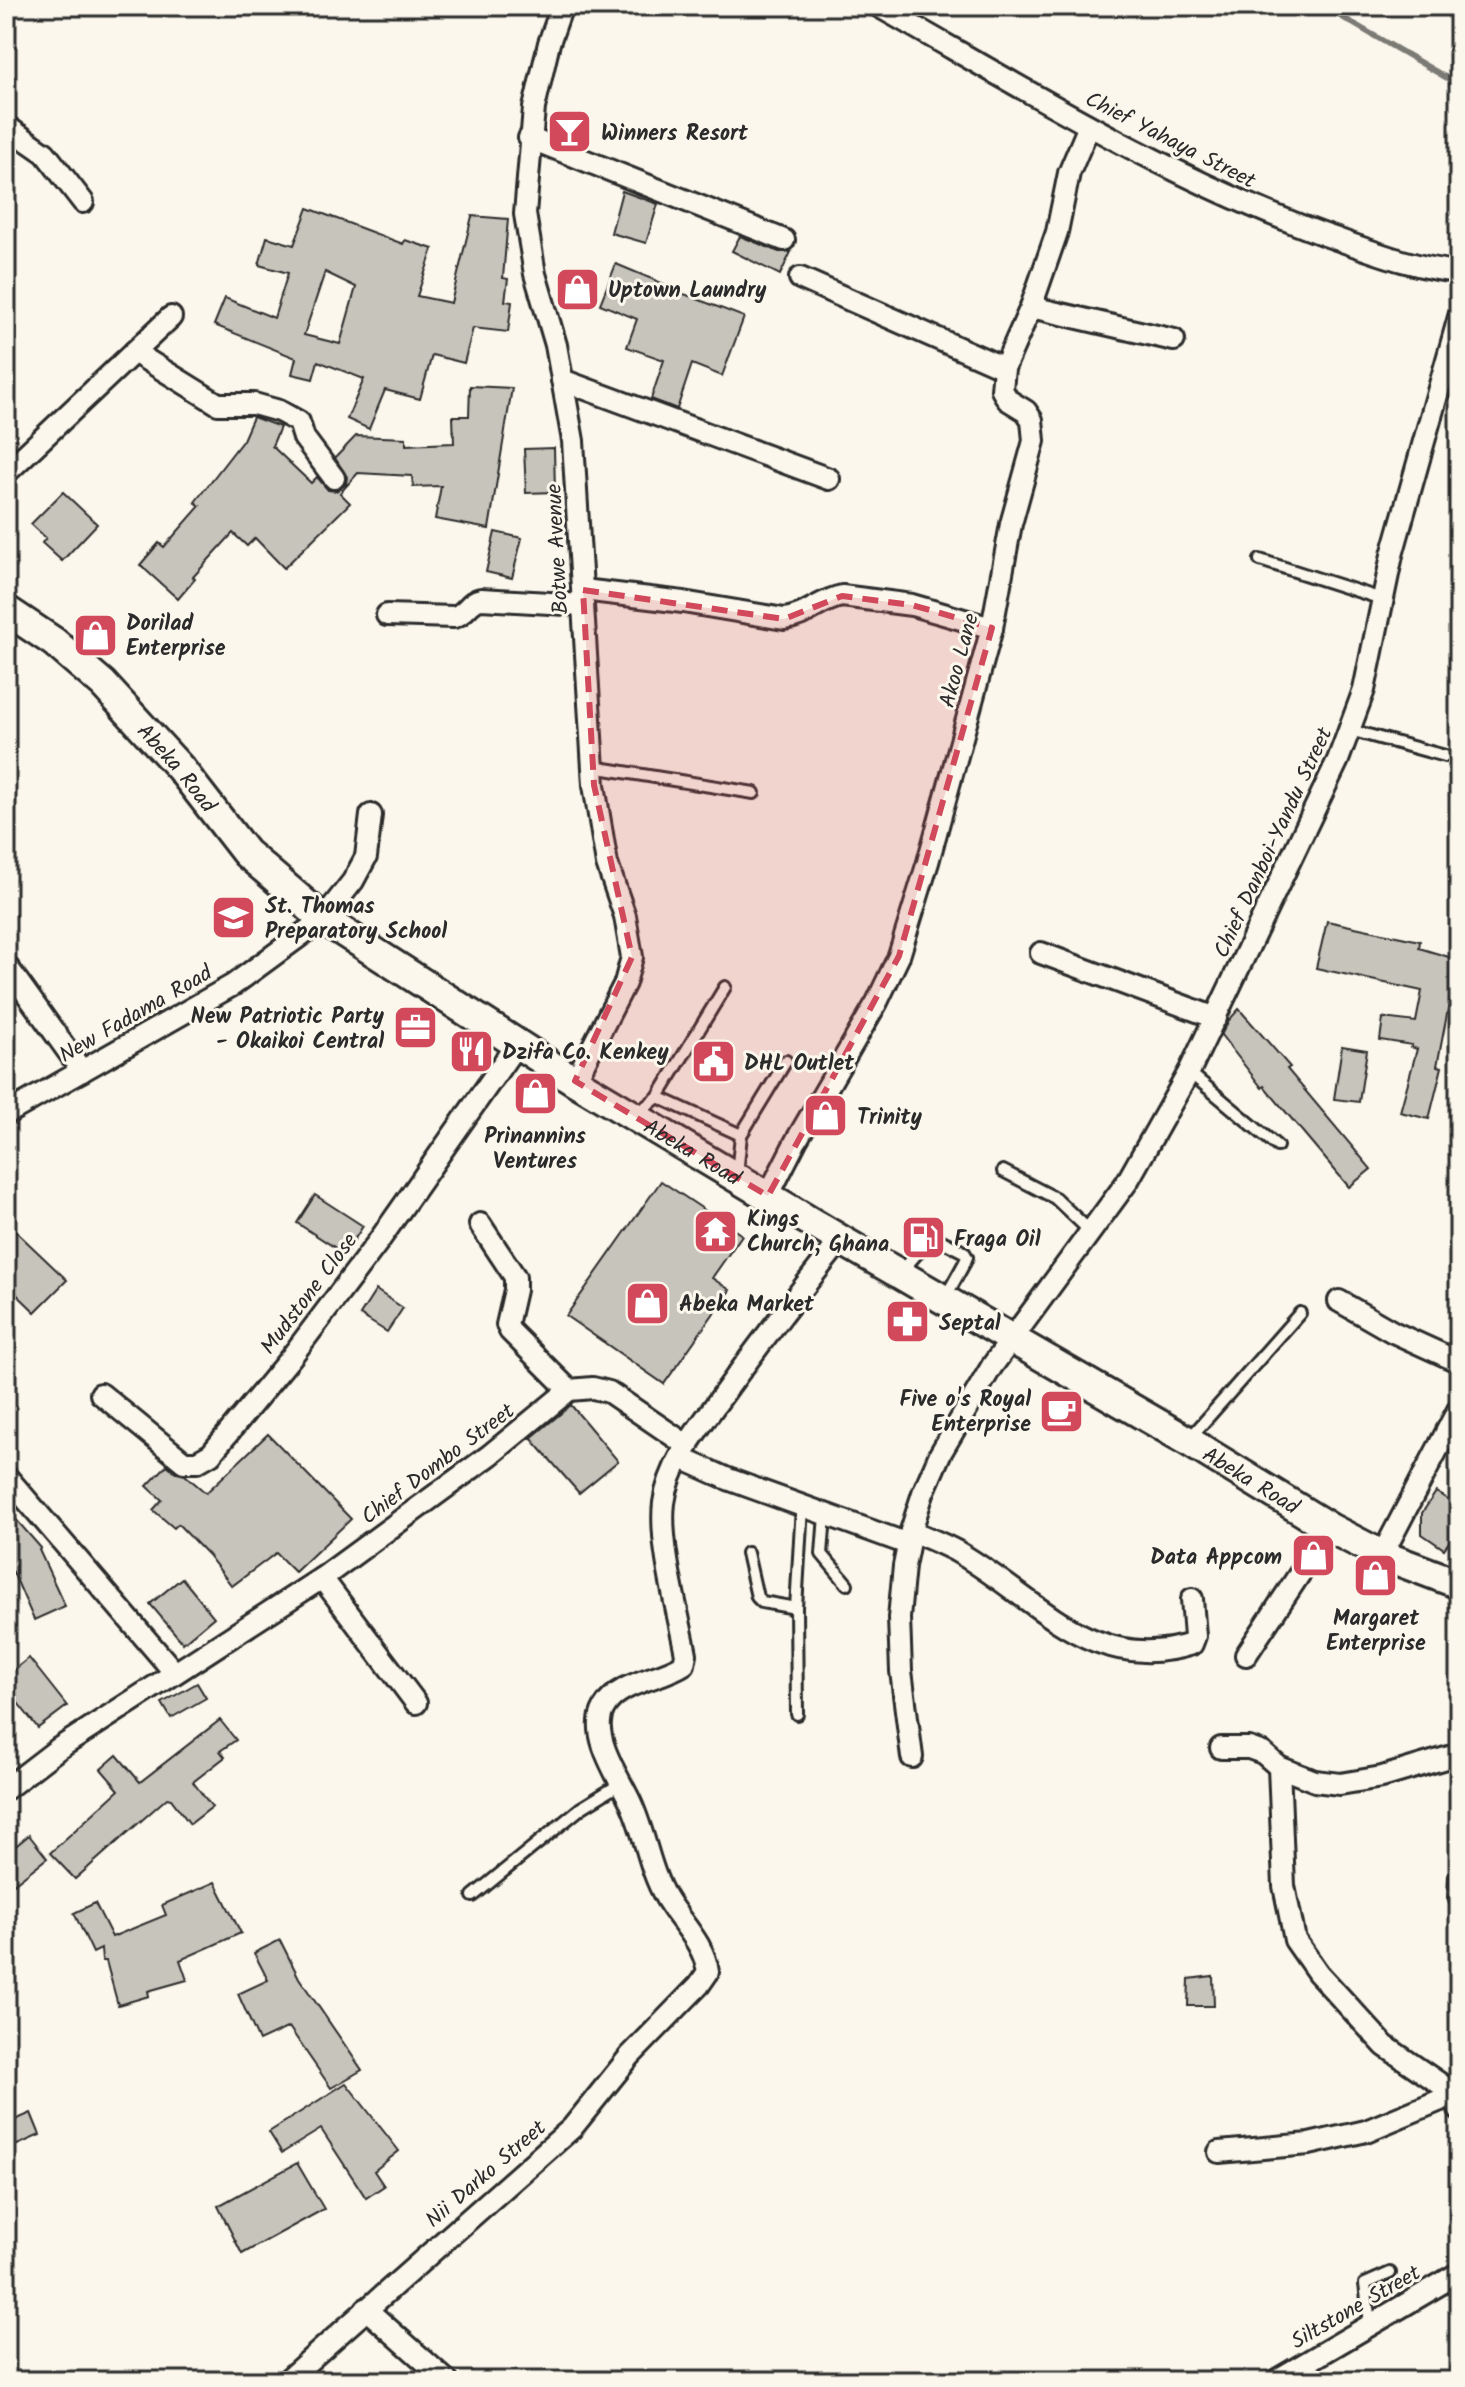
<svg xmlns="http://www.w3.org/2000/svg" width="1465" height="2387" font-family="Kalam,sans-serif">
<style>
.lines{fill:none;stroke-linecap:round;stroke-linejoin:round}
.stream{stroke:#7b7a75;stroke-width:6}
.building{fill:#c7c4bc;stroke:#2b2b2b;stroke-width:2;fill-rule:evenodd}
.lane-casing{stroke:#2b2b2b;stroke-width:16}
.street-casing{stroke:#2b2b2b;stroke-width:26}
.secondary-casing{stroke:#2b2b2b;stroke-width:34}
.lane{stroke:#fbf7ec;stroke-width:10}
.street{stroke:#fbf7ec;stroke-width:20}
.secondary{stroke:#fbf7ec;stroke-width:28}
.marked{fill:#d1495b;fill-opacity:0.2;stroke:#d1495b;stroke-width:6;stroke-dasharray:16 10;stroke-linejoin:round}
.labels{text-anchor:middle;stroke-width:6;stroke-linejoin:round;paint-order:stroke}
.poi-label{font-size:22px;font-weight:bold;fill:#2b2b2b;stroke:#fbf7ec;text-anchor:start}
.street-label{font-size:22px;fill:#2b2b2b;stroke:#fbf7ec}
</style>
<rect width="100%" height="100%" fill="#fbf7ec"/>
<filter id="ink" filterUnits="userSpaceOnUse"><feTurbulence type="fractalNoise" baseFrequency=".0125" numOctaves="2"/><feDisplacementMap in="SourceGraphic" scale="16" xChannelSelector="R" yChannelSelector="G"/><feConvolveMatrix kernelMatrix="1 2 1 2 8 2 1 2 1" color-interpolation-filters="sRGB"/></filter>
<g filter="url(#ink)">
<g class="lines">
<polyline class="stream" points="1323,6 1459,85"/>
</g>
<g class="building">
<polygon points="622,191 658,204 646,243 611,233"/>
<path d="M 308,208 L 403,244 L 405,240 L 433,249 L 417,296 L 451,303 L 472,216 L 508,219 L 503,278 L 508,279 L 505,301 L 512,302 L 508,332 L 473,328 L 464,363 L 432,355 L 420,399 L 385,390 L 369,429 L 347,419 L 364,379 L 318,361 L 313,379 L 292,374 L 296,358 L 214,325 L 225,298 L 274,318 L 288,273 L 259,265 L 267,237 L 294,245 ZM 325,272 L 356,287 L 340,344 L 304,335 Z"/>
<polygon points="740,236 779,252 791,252 780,275 732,251"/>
<polygon points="616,264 664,284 663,286 744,317 722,376 692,364 677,409 651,399 664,360 627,347 637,319 600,304"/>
<polygon points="470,386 512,388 489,529 435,519 441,486 413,487 412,476 358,473 340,493 350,503 284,568 255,538 247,546 233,533 193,577 195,579 178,599 140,565 159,543 164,547 200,506 195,502 243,440 253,417 280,427 272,446 311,483 317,477 328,490 336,491 346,484 347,477 335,458 356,436 406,438 406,445 454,443 453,416 469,416"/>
<polygon points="554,448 555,492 526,493 524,449"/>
<polygon points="63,492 97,524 62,561 42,543 46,538 31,524"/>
<polygon points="495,532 522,538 512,578 486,572"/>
<polygon points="1327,921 1420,941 1419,948 1459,960 1459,1001 1450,999 1437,1066 1442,1067 1429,1119 1400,1112 1417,1049 1411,1047 1412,1045 1380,1040 1383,1018 1416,1022 1422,991 1316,968"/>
<polygon points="1239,1009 1290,1067 1287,1069 1371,1169 1349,1187 1264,1086 1262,1088 1221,1035 1229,1020"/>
<polygon points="1342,1046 1367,1050 1359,1102 1334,1099"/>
<polygon points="661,1181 742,1235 712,1278 730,1290 664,1384 566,1316"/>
<polygon points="315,1195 363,1226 345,1254 297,1223"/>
<polygon points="6,1222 67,1280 35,1312 6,1284"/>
<polygon points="376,1290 403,1308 387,1332 360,1315"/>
<polygon points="571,1405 618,1461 579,1493 531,1438"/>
<polygon points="268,1434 351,1519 295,1572 276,1553 232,1586 208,1555 178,1524 174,1528 153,1510 162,1500 147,1486 167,1465 177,1473 185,1475 206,1493"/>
<polygon points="1436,1492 1459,1507 1459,1528 1444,1549 1422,1534 1422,1513"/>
<polygon points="6,1508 41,1548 39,1550 65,1606 34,1620 13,1572 6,1578"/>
<polygon points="182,1578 214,1617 183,1643 150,1604"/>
<polygon points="29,1658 67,1706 38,1728 6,1688 6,1676"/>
<polygon points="197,1683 206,1698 171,1718 162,1703"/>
<polygon points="220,1720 236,1740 220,1751 225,1757 193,1782 212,1807 190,1824 171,1799 167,1798 75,1879 50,1853 119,1790 101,1769 117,1755 140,1782"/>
<polygon points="29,1835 47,1858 6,1890 6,1854"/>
<polygon points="215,1882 241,1933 180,1960 187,1980 148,1991 149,1996 118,2005 106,1961 102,1961 101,1949 93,1953 74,1913 95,1903 112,1937 166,1915 162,1905"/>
<polygon points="280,1940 299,1978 362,2070 331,2088 289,2027 259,2041 238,1994 268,1980 254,1953"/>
<polygon points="1213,1976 1214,2006 1188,2006 1189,1979"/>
<polygon points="346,2083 399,2151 374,2171 384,2186 366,2198 321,2129 282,2153 269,2132"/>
<polygon points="31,2113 40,2135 6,2150 6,2124"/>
<polygon points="297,2163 324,2209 242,2254 218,2206"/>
</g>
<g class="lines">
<defs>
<g id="lane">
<polyline points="1260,560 1382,599"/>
<polyline points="1350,730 1445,756"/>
<polyline points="593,767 754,793"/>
<polyline points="1189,1072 1277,1146"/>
<polyline points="658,1097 741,1135"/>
<polyline points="635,1115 658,1097 725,987"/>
<polyline points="1003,1171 1055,1198 1091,1232"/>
<polyline points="737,1174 741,1135 786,1061"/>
<polyline points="901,1272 932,1236 964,1252 967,1257 965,1262 945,1298"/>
<polyline points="1189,1439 1300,1313"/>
<polyline points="825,1515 822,1554 847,1584"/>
<polyline points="747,1553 757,1597 762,1602 796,1608"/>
<polyline points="797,1714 796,1608 802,1506"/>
<polyline points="1455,1877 1454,1897 1459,1910"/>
<polyline points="473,1896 581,1808 620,1784"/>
<polyline points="1370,2323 1365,2284 1390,2273"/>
</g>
<g id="street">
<polyline points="562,6 549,43 534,108 525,214 535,274 556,345 573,441 594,785 607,864 625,916 632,957 625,983 575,1081"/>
<path d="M 878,6 C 1025,89 1166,177 1325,235 C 1369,250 1412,268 1459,272"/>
<polyline points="6,126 45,153 83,202"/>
<polyline points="529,138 784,240"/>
<polyline points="800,278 1004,368"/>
<polyline points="1031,307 1174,340"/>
<polyline points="134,352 218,404 254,404 279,411 299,422 304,438 334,478"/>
<polyline points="562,380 829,479"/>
<polyline points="6,473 171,317"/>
<path d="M 583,590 L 683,602 L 784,619 C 806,617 820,600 842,596 L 912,605 L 992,628"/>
<path d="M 387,615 L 454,617 C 466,614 469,601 481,599 L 583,605"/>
<polyline points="1041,953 1216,1018"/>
<polyline points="6,965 82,1071"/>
<polyline points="6,1114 233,985 323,919 353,881 366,857 371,815"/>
<polyline points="768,1196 796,1141 877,1002 899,956 928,862 992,628 1011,524 1034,441 1032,420 1026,411 1008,400 1002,390 1004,368 1031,307 1057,232 1069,173 1089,126"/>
<polyline points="480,1224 515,1277 515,1290 507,1325 510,1331 569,1390"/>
<polyline points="1339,1301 1393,1332 1459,1362"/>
<polyline points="101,1394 184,1462 197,1462 211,1454 292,1356 378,1242 516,1045"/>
<polyline points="681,1458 728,1479 908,1544"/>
<polyline points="6,1476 175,1673"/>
<path d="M 911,1531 C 926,1537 941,1543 956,1551 C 1034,1595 1091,1676 1192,1644 L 1195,1636 L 1192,1599"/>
<polyline points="1382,1555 1459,1408"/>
<polyline points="322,1578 416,1703"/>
<polyline points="1246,1655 1330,1528"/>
<polyline points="1221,1748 1249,1748 1263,1753 1279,1767 1315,1781 1340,1784 1382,1777 1459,1754"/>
<polyline points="912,1757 901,1671 899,1618 904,1566 911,1531 923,1493 940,1454 992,1366 1127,1182 1189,1072 1338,760 1364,690 1392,555 1459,317"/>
<polyline points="1279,1767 1284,1886 1295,1940 1318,1973 1385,2046 1455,2094 1459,2110"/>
<polyline points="6,1789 58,1749 322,1578 490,1455 569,1390 593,1388 609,1392 688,1446"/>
<polyline points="1219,2152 1309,2144 1366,2131 1455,2094 1459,2086"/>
<polyline points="366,2309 447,2381"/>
<path d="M 286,2381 L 572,2128 L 630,2056 L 699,1985 L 708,1972 C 704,1943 681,1923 666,1898 C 648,1867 645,1831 629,1799 C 618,1776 589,1734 604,1708 C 619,1681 660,1680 684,1664 L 686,1654 C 678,1612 659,1544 664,1503 C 669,1463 699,1428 722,1396 C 760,1343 800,1291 841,1240"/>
<polyline points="1275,2381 1459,2273"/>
</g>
<g id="secondary">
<path id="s1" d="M 6,610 L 54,642 L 103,684 L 180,768 L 246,853 L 323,919 L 575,1081 L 841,1240 L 1188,1441 L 1330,1528 L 1382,1555 L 1459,1584"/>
</g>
</defs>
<use href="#lane" class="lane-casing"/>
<use href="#street" class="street-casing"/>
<use href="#secondary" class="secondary-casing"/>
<use href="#lane" class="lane"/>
<use href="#street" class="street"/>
<use href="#secondary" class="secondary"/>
</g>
</g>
<path class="marked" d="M 583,590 L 784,619 L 842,596 L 912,605 L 992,628 L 899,956 L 768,1196 L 575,1081 L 632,957 L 594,785 Z"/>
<defs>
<symbol id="bar-square" viewBox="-11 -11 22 22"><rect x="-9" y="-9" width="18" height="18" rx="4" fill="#d1495b" stroke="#fbf7ec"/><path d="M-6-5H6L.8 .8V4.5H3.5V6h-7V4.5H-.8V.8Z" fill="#fff"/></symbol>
<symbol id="shop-square" viewBox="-11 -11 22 22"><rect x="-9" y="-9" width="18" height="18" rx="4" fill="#d1495b" stroke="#fbf7ec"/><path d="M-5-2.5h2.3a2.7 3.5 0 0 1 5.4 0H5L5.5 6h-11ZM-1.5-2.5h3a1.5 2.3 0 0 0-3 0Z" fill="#fff"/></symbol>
<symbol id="school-square" viewBox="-11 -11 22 22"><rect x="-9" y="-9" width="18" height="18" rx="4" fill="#d1495b" stroke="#fbf7ec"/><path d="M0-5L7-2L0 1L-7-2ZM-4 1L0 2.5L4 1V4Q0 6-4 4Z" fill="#fff"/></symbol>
<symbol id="office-square" viewBox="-11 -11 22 22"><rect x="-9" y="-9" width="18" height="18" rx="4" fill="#d1495b" stroke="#fbf7ec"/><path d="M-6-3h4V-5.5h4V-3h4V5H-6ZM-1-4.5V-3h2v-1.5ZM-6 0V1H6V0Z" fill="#fff"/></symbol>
<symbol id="restaurant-square" viewBox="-11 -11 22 22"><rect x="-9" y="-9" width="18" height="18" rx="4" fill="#d1495b" stroke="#fbf7ec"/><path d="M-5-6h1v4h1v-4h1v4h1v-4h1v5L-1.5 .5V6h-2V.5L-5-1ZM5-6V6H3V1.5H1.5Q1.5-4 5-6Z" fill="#fff"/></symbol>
<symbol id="civic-square" viewBox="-11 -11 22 22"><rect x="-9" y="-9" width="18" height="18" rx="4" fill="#d1495b" stroke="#fbf7ec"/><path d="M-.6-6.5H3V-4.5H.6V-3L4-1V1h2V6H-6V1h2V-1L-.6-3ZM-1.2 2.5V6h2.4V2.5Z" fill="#fff"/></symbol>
<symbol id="temple-square" viewBox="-11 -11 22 22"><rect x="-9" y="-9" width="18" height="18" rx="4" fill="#d1495b" stroke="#fbf7ec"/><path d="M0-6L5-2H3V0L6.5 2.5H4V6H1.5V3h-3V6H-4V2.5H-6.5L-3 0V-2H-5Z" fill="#fff"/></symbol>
<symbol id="fuel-square" viewBox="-11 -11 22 22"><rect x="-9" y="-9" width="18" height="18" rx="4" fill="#d1495b" stroke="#fbf7ec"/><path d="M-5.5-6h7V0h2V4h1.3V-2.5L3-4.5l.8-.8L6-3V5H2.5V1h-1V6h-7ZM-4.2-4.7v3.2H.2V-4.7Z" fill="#fff"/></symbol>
<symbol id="pharmacy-square" viewBox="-11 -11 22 22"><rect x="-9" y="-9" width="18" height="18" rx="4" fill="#d1495b" stroke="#fbf7ec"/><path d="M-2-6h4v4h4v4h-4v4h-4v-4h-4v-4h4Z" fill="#fff"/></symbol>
<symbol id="cafe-square" viewBox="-11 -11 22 22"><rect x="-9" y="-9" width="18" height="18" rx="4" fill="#d1495b" stroke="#fbf7ec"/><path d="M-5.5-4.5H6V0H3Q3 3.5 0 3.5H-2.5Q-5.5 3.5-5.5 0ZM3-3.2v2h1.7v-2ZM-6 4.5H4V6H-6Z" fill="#fff"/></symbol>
</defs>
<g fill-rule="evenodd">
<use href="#bar-square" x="544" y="106" width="51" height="51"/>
<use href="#shop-square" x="552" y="264" width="51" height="51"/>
<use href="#shop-square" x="70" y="610" width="51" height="51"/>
<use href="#school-square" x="208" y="892" width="51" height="51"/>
<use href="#office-square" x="390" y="1002" width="51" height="51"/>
<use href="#restaurant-square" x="446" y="1026" width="51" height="51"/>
<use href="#civic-square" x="688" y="1036" width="51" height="51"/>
<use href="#shop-square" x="510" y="1068" width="51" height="51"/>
<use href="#shop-square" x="800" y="1090" width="51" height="51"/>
<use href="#temple-square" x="690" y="1206" width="51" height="51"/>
<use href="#fuel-square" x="898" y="1212" width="51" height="51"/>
<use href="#shop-square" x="622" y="1278" width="51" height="51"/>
<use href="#pharmacy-square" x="882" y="1296" width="51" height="51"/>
<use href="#cafe-square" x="1036" y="1386" width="51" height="51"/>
<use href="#shop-square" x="1288" y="1530" width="51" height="51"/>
<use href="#shop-square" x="1350" y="1550" width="51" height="51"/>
</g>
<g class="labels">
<g class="poi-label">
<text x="601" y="140">Winners Resort</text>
<text x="608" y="297">Uptown Laundry</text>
<text x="126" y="630">Dorilad<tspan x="126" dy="25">Enterprise</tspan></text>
<text x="265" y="913">St. Thomas<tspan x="265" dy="25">Preparatory School</tspan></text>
<text x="384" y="1023" text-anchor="end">New Patriotic Party<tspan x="384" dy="25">- Okaikoi Central</tspan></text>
<text x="502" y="1059">Dzifa Co. Kenkey</text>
<text x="744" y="1070">DHL Outlet</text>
<text x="857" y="1124">Trinity</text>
<text x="535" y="1143" text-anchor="middle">Prinannins<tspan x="535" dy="25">Ventures</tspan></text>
<text x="747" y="1226">Kings<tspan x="747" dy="25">Church, Ghana</tspan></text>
<text x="954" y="1246">Fraga Oil</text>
<text x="679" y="1311">Abeka Market</text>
<text x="939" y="1330">Septal</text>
<text x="1031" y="1406" text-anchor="end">Five o's Royal<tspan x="1031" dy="25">Enterprise</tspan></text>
<text x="1282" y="1564" text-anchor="end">Data Appcom</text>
<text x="1376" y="1625" text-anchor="middle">Margaret<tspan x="1376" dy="25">Enterprise</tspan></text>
</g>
<g class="street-label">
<text transform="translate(1171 139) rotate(27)" y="8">Chief Yahaya Street</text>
<text transform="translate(556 549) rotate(-93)" y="8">Botwe Avenue</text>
<text transform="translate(958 660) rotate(-75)" y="8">Akoo Lane</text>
<text dy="8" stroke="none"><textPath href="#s1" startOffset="234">Abeka Road</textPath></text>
<text transform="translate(1272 842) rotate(-65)" y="8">Chief Danboi-Yandu Street</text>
<text transform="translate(135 1013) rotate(-30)" y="8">New Fadama Road</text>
<text dy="8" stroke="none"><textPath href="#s1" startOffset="882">Abeka Road</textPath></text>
<text transform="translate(308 1293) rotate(-53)" y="8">Mudstone Close</text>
<text transform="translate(437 1463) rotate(-37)" y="8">Chief Dombo Street</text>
<text dy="8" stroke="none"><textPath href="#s1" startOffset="1530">Abeka Road</textPath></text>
<text transform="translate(485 2173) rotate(-41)" y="8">Nii Darko Street</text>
<text transform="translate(1355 2306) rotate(-30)" y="8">Siltstone Street</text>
</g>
</g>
<rect width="1465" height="2387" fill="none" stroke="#fbf7ec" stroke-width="32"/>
<rect x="16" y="16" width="1433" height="2355" fill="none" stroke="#2b2b2b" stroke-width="3" filter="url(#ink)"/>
</svg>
